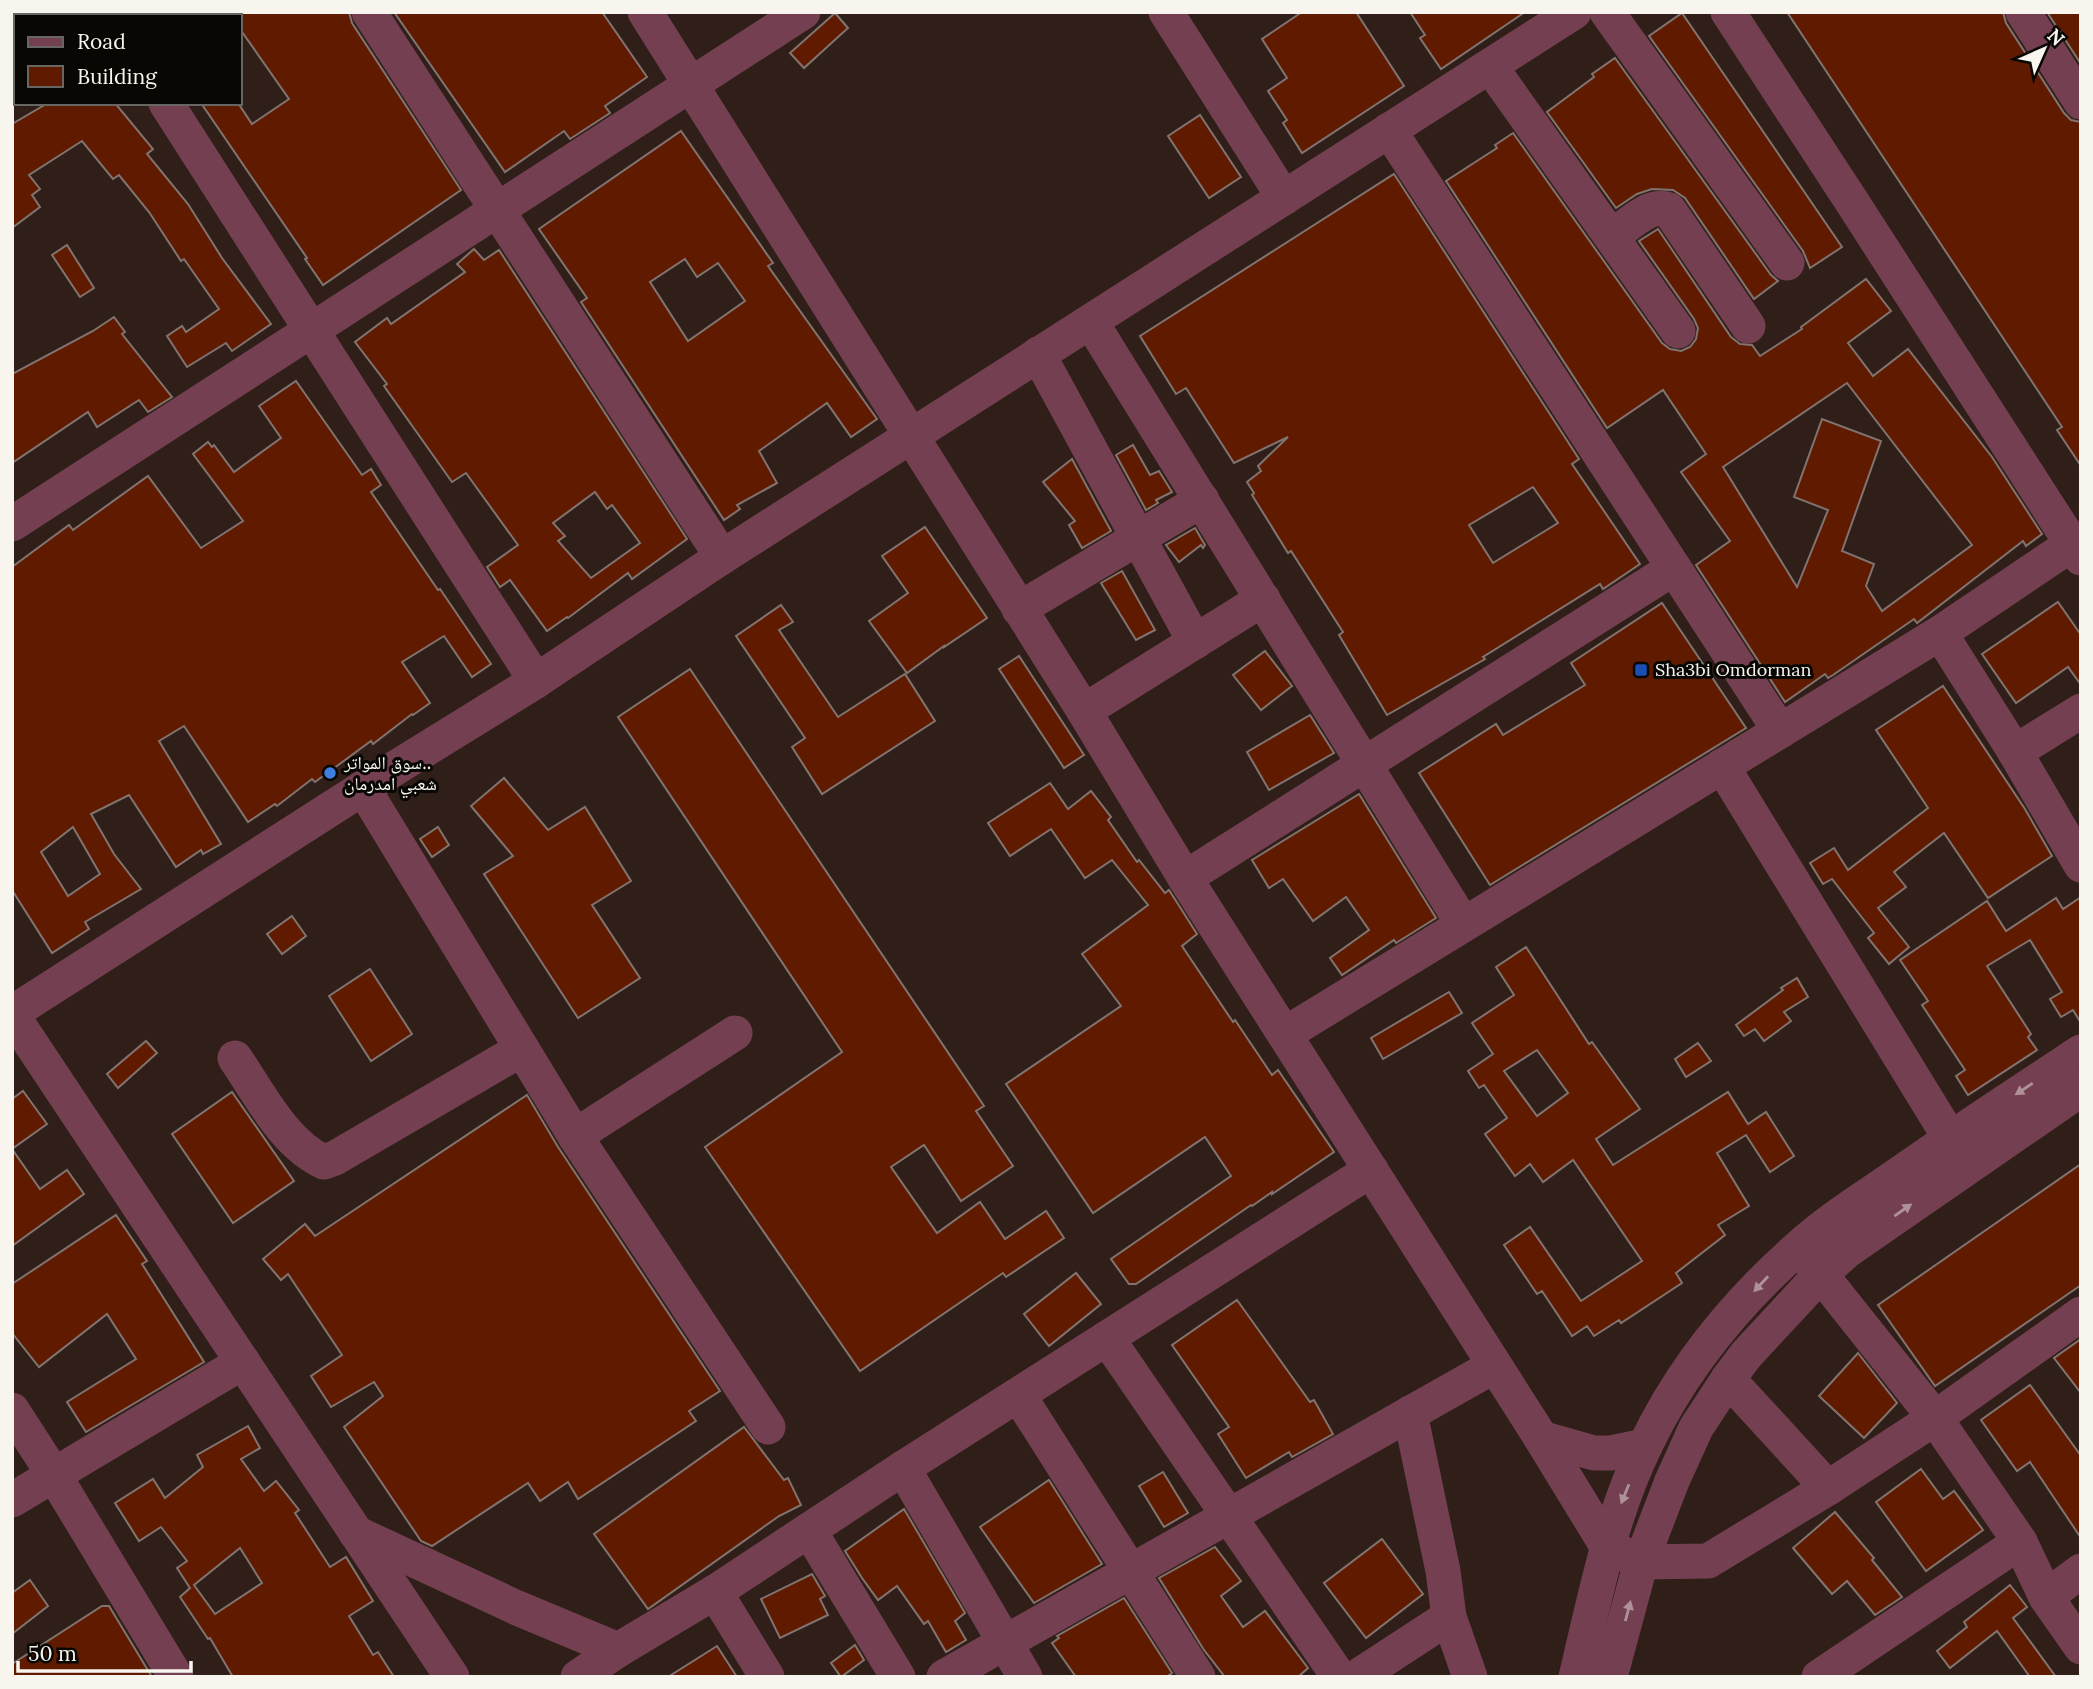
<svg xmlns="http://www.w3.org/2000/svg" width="2093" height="1689" font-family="Lora,'Noto Naskh Arabic',serif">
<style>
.industrial{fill:#301f18;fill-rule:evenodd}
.building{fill:#601a00;stroke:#817470;stroke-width:2;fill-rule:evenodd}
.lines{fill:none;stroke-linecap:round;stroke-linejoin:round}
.minor{stroke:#744051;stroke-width:35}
.oneway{fill:#af9198}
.transit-dot{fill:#1a4fb4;stroke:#080704;stroke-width:2.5}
.shop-dot{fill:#3f7fe0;stroke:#080704;stroke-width:2.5}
.labels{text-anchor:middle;stroke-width:6;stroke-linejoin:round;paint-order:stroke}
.poi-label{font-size:18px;fill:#f7f5ee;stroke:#080704;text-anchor:start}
</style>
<rect width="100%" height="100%" fill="#1f1d13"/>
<path class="industrial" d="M 12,12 L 2081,12 L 2081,1677 L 12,1677 ZM 16,16 L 240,16 L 240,103 L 16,103 Z"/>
<g class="building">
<polygon points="240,12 349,12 352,23 461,190 323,285 305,259 307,258 201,103 238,103 252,124 289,99 240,29"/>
<polygon points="394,12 602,12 647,77 605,106 610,113 570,139 564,131 505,172"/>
<polygon points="1302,12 1356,12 1404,86 1302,153 1283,123 1287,120 1268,91 1287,78 1262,39"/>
<polygon points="1410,12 1525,12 1441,69 1420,38 1425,35"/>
<polygon points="1787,12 2003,12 2006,23 2064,113 2071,120 2081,122 2081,466 2057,430 2062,427"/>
<polygon points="2047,12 2081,12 2081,64"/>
<polygon points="835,13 848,28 804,68 790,53"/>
<polygon points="1682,13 1842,247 1810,268 1803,251 1649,36"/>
<polygon points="1615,58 1771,275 1778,281 1754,299 1685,198 1673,190 1652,189 1637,194 1616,208 1547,112 1594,77 1592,74"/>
<polygon points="48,103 115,103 153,149 147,154 188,204 222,258 271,324 232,351 226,343 187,367 167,336 182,326 186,332 219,309 184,259 181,261 149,212 119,175 113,179 82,141 29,175 40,189 32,195 40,207 12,228 12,124"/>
<polygon points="1200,115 1241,177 1209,198 1168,136"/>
<path d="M 681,131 L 773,263 L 768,266 L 877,419 L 851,437 L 827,403 L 759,451 L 777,483 L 737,505 L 740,509 L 724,520 L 581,302 L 587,298 L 539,229 ZM 685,259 L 697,277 L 718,263 L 745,301 L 688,341 L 650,282 Z"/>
<path d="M 1513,133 L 1662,343 L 1670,349 L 1681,351 L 1690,347 L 1696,339 L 1698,328 L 1694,319 L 1639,241 L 1658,229 L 1731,337 L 1740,344 L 1752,345 L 1760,356 L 1802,329 L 1801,327 L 1866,279 L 1891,311 L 1848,343 L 1873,376 L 1908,349 L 1992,457 L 2042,534 L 2026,546 L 2023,541 L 1917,623 L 1914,619 L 1833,675 L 1828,678 L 1825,674 L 1785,702 L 1696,565 L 1730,541 L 1681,472 L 1706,454 L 1663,390 L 1607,428 L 1446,181 L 1497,148 L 1495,145 ZM 1847,383 L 1972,545 L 1882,611 L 1866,586 L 1874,564 L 1842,551 L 1881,441 L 1822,419 L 1794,497 L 1828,510 L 1797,587 L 1723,467 Z"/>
<path d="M 1394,174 L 1579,459 L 1572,464 L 1640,564 L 1603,589 L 1600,584 L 1483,657 L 1485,659 L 1387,715 L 1339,635 L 1343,632 L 1291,551 L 1288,553 L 1252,495 L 1254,493 L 1247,482 L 1261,471 L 1258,466 L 1288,437 L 1234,463 L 1186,388 L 1176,394 L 1140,336 ZM 1533,487 L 1558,523 L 1493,563 L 1469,525 Z"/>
<polygon points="67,245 94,288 80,297 52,255"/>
<path d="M 474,249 L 484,260 L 499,250 L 687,539 L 632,579 L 628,573 L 568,618 L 567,617 L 547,631 L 510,580 L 500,587 L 487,567 L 518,545 L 466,473 L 452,482 L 384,386 L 387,384 L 355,342 L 387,318 L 391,324 L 465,272 L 457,264 ZM 595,492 L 607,509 L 612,505 L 640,543 L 591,578 L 558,541 L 565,536 L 553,523 Z"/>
<polygon points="114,317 125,332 122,334 172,397 148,412 139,400 97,427 88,412 12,463 12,374 93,331"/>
<path d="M 296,381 L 362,475 L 371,469 L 381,485 L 371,492 L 438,590 L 440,589 L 491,664 L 472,677 L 444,636 L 402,662 L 430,703 L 413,715 L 412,714 L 373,744 L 371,741 L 315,782 L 312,779 L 277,806 L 275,804 L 248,822 L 184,726 L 159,741 L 221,844 L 203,854 L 201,850 L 176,867 L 129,795 L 91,814 L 114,854 L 141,889 L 85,922 L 89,929 L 52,953 L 12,890 L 12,567 L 69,525 L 73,530 L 148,476 L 201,548 L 243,521 L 193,454 L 208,442 L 212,447 L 214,445 L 234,472 L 281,438 L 259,406 ZM 73,827 L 100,874 L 68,896 L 41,852 Z"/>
<polygon points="1133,445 1150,475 1159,471 1172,492 1156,500 1158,503 1146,510 1116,455"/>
<polygon points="1072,459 1111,531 1082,548 1069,525 1075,521 1043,482"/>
<polygon points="925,527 987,618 944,647 944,646 907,673 869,621 908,593 882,556"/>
<polygon points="1195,528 1205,545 1203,548 1201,545 1179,562 1166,545"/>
<polygon points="1122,571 1155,630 1136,640 1101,583"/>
<polygon points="2058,602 2081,635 2081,685 2068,667 2016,703 1982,654"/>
<polygon points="1662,603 1746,728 1490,885 1419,773 1496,724 1503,735 1585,685 1571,663"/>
<polygon points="781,605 793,622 779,630 838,717 905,674 935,721 822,794 792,747 805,738 736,636"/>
<polygon points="1265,651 1292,686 1261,710 1233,675"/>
<polygon points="1019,656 1084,755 1064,768 999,669"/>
<polygon points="690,669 984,1106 976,1111 1013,1166 961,1201 924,1145 891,1167 937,1233 980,1202 1005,1239 1046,1211 1064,1238 1006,1277 1003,1273 860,1371 705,1147 842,1052 618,717"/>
<polygon points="1943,686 2025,809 2052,856 1988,898 1944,833 1894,872 1906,887 1878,908 1909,947 1889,964 1868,938 1874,933 1832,879 1823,884 1810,863 1834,848 1848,870 1928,808 1876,730"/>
<polygon points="1310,715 1334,753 1269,790 1247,752"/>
<polygon points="504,778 548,830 585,807 631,881 592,905 640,978 578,1018 484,874 513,856 471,806"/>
<polygon points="1050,783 1068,809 1091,791 1111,817 1108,820 1137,862 1139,860 1165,893 1169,890 1197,934 1182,946 1233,1022 1235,1020 1272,1075 1278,1070 1334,1152 1272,1194 1272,1192 1252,1206 1251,1205 1136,1284 1129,1284 1111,1259 1231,1176 1205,1137 1093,1213 1006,1084 1121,1006 1082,954 1148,905 1112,860 1085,878 1051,829 1010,856 988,823"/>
<polygon points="1359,794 1436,918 1396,943 1394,940 1342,975 1330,958 1369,930 1346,897 1313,921 1283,879 1269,888 1252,860"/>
<polygon points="438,827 449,845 432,857 420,839"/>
<polygon points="2081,897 2081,1023 2073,1010 2061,1017 2050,999 2062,992 2030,940 1987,966 2031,1034 2028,1037 2037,1050 1968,1095 1956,1076 1965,1070 1922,1005 1928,1001 1900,960 1987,901 2006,931 2056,898 2063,909"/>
<polygon points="292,916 306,936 282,954 267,934"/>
<path d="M 1526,947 L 1589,1044 L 1592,1042 L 1640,1109 L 1596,1139 L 1613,1165 L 1728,1092 L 1748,1124 L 1766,1112 L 1794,1156 L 1770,1172 L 1746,1135 L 1717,1153 L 1749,1206 L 1718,1225 L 1725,1235 L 1676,1273 L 1682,1283 L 1621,1323 L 1619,1320 L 1594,1336 L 1587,1326 L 1572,1336 L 1542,1291 L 1537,1294 L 1504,1245 L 1530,1227 L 1581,1301 L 1642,1261 L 1573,1160 L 1543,1182 L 1530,1164 L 1515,1176 L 1485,1134 L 1507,1118 L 1484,1085 L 1479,1088 L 1468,1071 L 1493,1054 L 1472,1023 L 1514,995 L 1496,967 ZM 1537,1050 L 1568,1093 L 1537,1116 L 1504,1071 Z"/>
<polygon points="370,969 412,1034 371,1061 329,996"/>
<polygon points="1797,978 1808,997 1784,1012 1791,1021 1764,1041 1755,1029 1744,1036 1736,1025 1783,990 1781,988"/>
<polygon points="1449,992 1462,1013 1383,1059 1371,1038"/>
<polygon points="146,1041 157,1053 118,1088 107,1074"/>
<polygon points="1698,1043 1711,1061 1686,1077 1675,1059"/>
<polygon points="23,1091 47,1124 12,1149 40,1189 67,1170 84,1194 12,1246 12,1099"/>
<polygon points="232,1092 294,1181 233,1223 172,1134"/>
<polygon points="527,1095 558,1147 720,1391 689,1411 696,1421 578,1499 568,1482 540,1501 528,1483 432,1546 421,1541 344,1427 383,1396 374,1382 331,1407 311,1376 342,1355 288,1274 281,1280 263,1259 305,1224 315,1236"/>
<polygon points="2081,1164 2081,1285 1935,1386 1878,1305"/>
<polygon points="116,1215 147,1261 142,1264 204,1362 86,1432 67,1402 136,1359 107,1314 39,1367 12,1333 12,1284"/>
<polygon points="1076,1273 1101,1304 1049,1346 1024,1314"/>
<polygon points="1237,1300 1310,1402 1314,1400 1333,1434 1292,1457 1289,1452 1246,1478 1218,1434 1229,1427 1172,1345"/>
<polygon points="2081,1339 2081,1393 2054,1358"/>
<polygon points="1858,1353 1897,1403 1864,1438 1819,1396"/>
<polygon points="2030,1385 2081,1456 2081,1538 2030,1462 2017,1471 1981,1420"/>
<path d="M 248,1426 L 260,1448 L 241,1459 L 264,1491 L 276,1481 L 299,1510 L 295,1513 L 330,1567 L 346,1557 L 373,1601 L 349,1616 L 373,1655 L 378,1652 L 394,1677 L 233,1677 L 210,1638 L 208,1639 L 180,1597 L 190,1588 L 177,1568 L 187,1561 L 161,1527 L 139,1541 L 115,1503 L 153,1479 L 165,1498 L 203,1467 L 197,1455 ZM 240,1548 L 262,1583 L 215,1614 L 194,1585 Z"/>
<polygon points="744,1427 784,1480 788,1478 801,1505 779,1516 648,1609 594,1534"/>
<polygon points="1921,1469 1943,1499 1954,1491 1983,1530 1926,1571 1876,1502"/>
<polygon points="1163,1472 1188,1513 1164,1527 1139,1486"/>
<polygon points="1049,1480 1102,1564 1034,1603 980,1527"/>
<polygon points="904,1509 965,1613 955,1621 966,1640 946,1652 928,1621 924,1624 897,1586 878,1600 862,1578 845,1551"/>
<polygon points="1835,1512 1874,1558 1872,1560 1902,1597 1875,1615 1847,1581 1832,1594 1793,1548"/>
<polygon points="1382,1539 1423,1594 1366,1638 1324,1583"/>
<polygon points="1215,1547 1241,1581 1221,1596 1243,1627 1265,1611 1308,1668 1298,1677 1225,1677 1204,1650 1159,1578"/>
<polygon points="812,1574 825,1596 820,1599 828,1615 780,1638 761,1599"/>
<polygon points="30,1580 48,1606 12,1634 12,1593"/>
<polygon points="2010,1585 2027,1607 2013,1618 2056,1677 2030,1677 1997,1631 1950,1668 1937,1651 1967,1627 1964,1622"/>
<polygon points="1124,1598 1172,1673 1166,1677 1076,1677 1052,1643 1059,1638 1057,1636"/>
<polygon points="102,1606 109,1606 152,1677 12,1677 12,1664"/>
<polygon points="855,1645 864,1660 841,1677 831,1663"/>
<polygon points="717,1646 737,1677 668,1677"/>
</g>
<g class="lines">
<g class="minor">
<polyline points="108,12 110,16"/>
<polyline points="369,12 722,557"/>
<polyline points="645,12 1084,711 1185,878 1541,1438 1607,1546 1641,1562 1708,1561 1828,1488 1935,1418 2081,1314"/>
<polyline points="1166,12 1284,198"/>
<polyline points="1607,12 1787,263"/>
<polyline points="1728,12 1854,205 2081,558"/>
<polyline points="2023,12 2081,102"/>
<polyline points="28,16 34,12"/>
<polyline points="1490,66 1678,331"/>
<polyline points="166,103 536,681"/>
<polyline points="1389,130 1780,731"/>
<path d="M 1612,237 C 1627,226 1650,202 1669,210 L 1748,326"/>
<polyline points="1091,322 1463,924"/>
<polyline points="1038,354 1195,642"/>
<polyline points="12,524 803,12"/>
<polyline points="1019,609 1202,500"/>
<polyline points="1940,633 2015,752 2081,865"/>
<polyline points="1084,711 1263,599"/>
<polyline points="2015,752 2081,711"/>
<polyline points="1722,766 1950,1138"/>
<polyline points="363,788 575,1136 768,1427"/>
<polyline points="1185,878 1674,568"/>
<polyline points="12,1013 363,788 536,681 722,557 1574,12"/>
<polyline points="12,1015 452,1677"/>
<polyline points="1285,1034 1940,633 2072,544"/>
<path d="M 235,1058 C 259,1093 284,1144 324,1162 L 335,1158 L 522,1049"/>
<polyline points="575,1136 735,1033"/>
<polyline points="1806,1256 1935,1418 2020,1542 2046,1597 2081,1647"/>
<polyline points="1107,1338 1339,1677"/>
<polyline points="1728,1379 1828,1488"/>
<polyline points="1019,1396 1198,1677"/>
<polyline points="12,1410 54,1475 176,1677"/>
<polyline points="1410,1413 1443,1571 1449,1617 1470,1677"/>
<polyline points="1541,1438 1594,1453 1611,1453 1645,1446"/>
<polyline points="903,1468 1025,1677"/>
<polyline points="12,1500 243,1362"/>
<polyline points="809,1530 898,1677"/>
<polyline points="356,1533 515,1607 618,1650"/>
<polyline points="715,1592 767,1677"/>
<polyline points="2046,1597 2081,1571"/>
<polyline points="578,1677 618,1650 715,1592 903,1468 1371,1170"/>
<polyline points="944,1677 1494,1366"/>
<polyline points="1357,1677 1449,1617"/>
<path d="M 1576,1677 C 1595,1598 1610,1517 1646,1444 C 1682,1369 1736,1303 1798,1248 C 1826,1222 1860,1201 1892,1179 C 1954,1135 2017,1094 2081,1052"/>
<polyline points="1610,1677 1641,1562 1672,1481 1696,1428 1728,1379 1746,1355 1821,1274 1848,1250 2081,1089"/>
<polyline points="1819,1677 2020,1542"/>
</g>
</g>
<defs><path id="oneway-solid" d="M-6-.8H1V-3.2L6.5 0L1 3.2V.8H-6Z" transform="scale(1.75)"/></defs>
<g class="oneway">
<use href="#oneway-solid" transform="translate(2024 1089) rotate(146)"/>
<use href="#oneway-solid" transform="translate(1903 1210) rotate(-35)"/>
<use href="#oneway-solid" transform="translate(1761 1284) rotate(133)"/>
<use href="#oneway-solid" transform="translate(1625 1494) rotate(112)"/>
<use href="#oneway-solid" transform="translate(1628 1611) rotate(-75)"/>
</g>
<rect class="transit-dot" x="1634" y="663" width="14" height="14" rx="3.5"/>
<circle class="shop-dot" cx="330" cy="773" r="7"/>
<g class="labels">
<g class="poi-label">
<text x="1655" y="676">Sha3bi Omdorman</text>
<text x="344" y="769">سوق المواتر..<tspan x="344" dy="21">شعبي امدرمان</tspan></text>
</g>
</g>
<rect width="2093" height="1689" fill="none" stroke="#f7f5ee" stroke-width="28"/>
<rect x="14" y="14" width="228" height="91" fill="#080704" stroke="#686662" stroke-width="2"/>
<rect x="28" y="37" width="35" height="10" fill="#744051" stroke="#686662" stroke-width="2"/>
<text x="77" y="49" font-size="21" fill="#f7f5ee">Road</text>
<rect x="28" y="66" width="35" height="21" fill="#601a00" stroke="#686662" stroke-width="2"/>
<text x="77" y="84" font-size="21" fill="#f7f5ee">Building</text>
<g transform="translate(2044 49) rotate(45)" stroke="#080704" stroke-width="5" paint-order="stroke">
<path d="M0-5L12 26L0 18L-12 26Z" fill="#f7f5ee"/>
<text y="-10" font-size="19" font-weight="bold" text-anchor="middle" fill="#f7f5ee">N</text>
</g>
<path d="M18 1661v10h173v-10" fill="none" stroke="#f7f5ee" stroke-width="3.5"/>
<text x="28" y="1661" font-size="21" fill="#f7f5ee" stroke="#080704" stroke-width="5" paint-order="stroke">50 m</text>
</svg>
